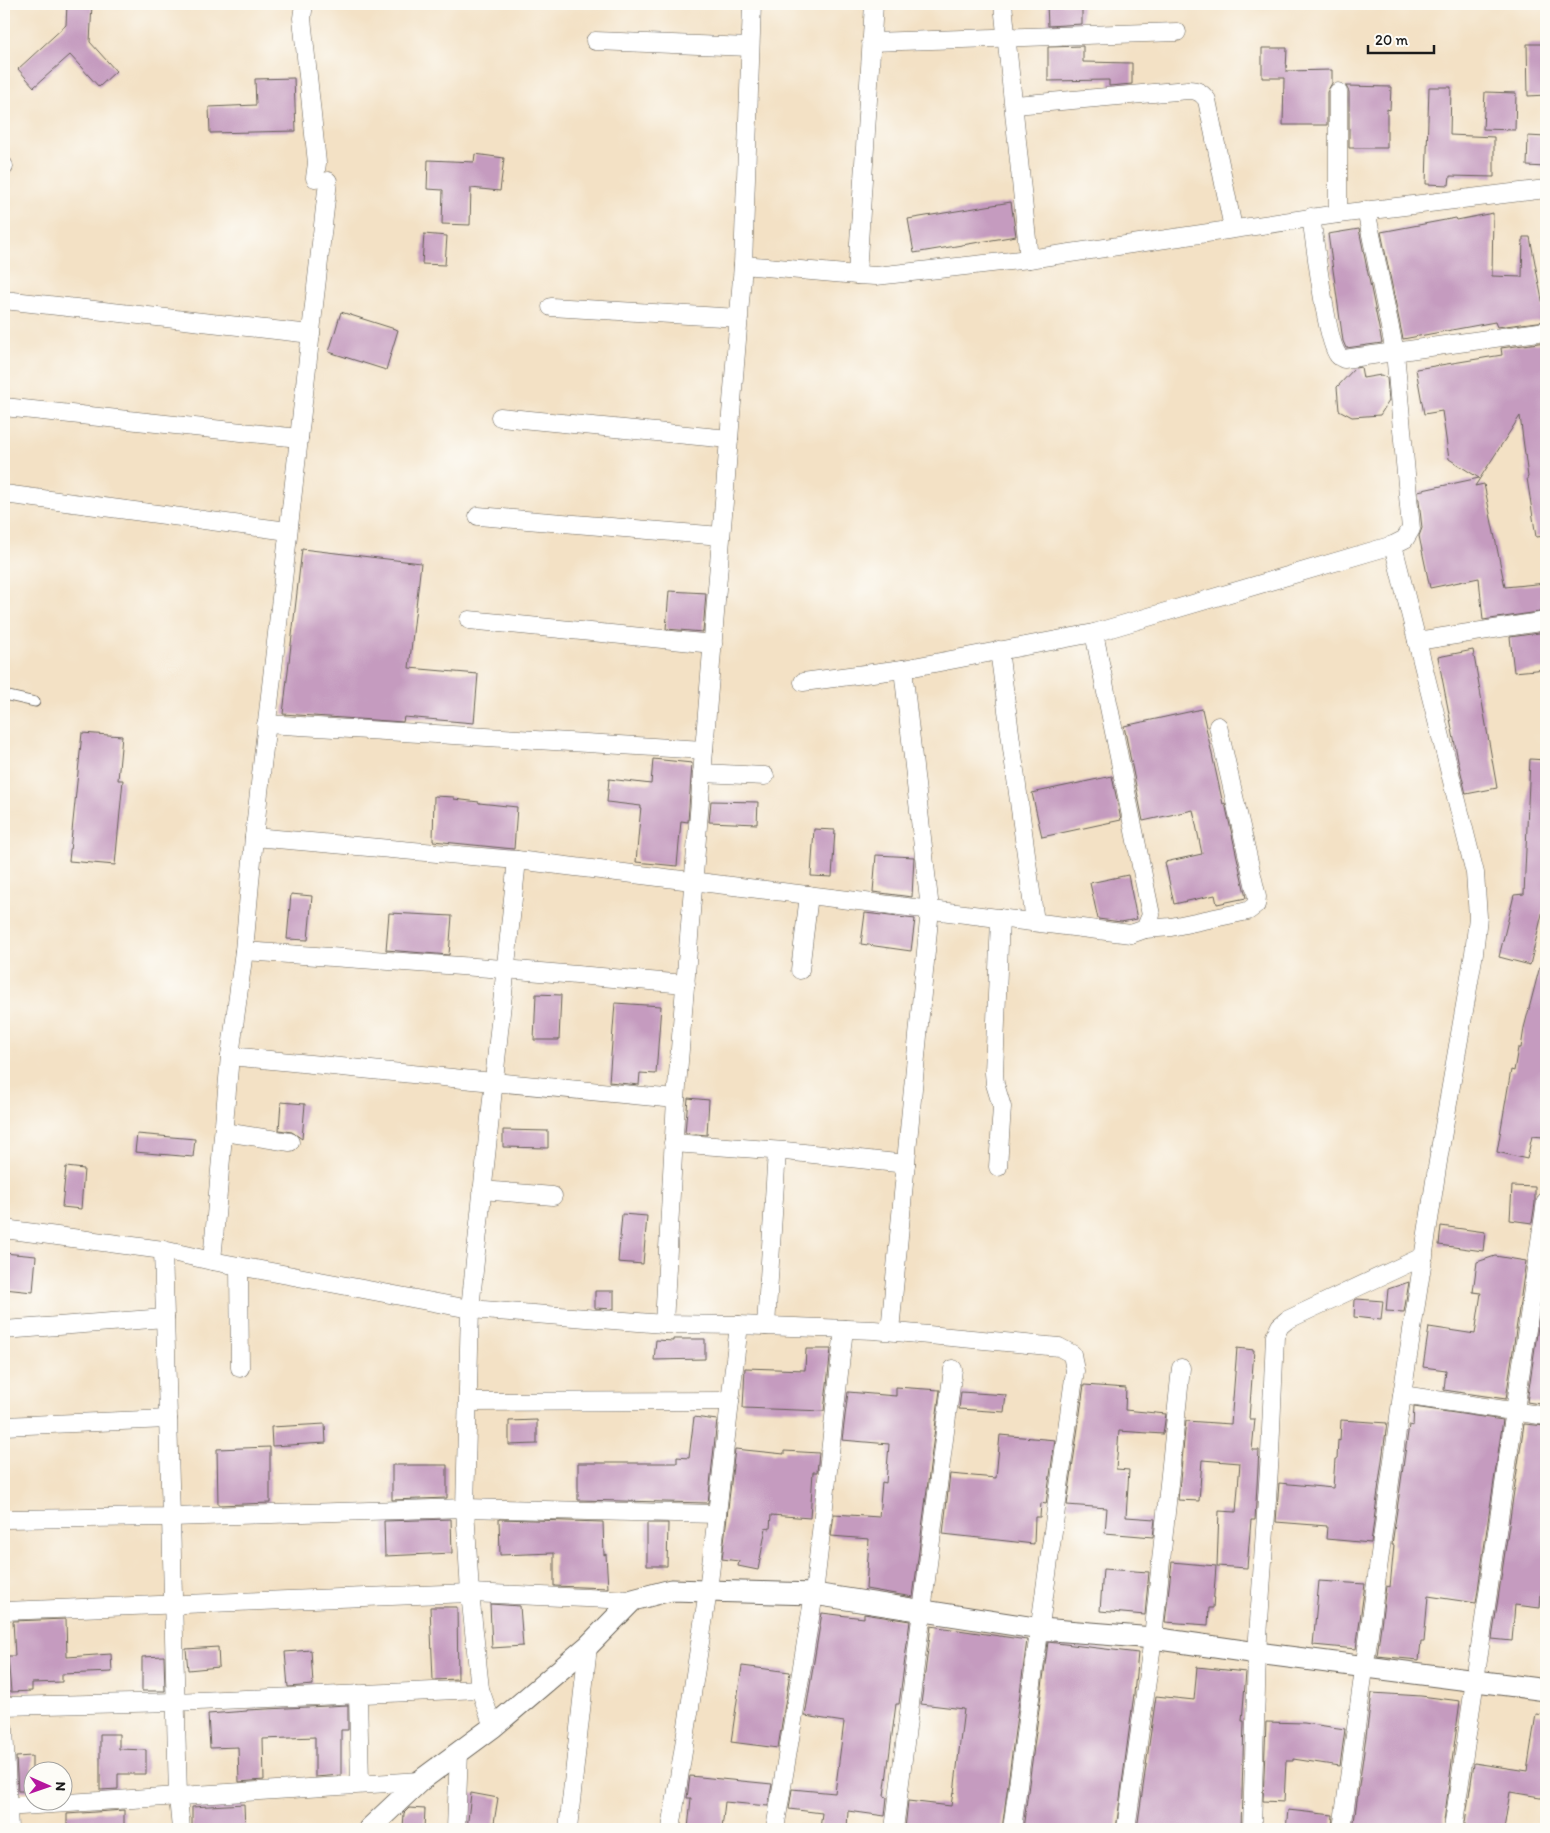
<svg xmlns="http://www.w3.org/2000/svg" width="1550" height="1833" font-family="Itim,sans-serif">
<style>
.building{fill:#c59bbf}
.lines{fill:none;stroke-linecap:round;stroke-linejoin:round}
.service-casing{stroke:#676157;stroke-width:11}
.minor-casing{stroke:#676157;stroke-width:19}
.tertiary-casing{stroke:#676157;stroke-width:23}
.service{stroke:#fff;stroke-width:9}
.minor{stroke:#fff;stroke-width:18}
.tertiary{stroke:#fff;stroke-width:21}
</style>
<rect width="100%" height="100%" fill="#fdfcf7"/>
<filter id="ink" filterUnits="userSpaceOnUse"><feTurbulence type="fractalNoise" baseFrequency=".02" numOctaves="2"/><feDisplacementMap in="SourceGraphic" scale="10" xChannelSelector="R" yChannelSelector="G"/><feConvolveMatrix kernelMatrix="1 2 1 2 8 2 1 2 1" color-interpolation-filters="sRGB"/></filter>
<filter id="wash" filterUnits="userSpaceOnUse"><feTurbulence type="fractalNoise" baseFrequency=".0096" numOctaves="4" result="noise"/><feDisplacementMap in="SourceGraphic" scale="20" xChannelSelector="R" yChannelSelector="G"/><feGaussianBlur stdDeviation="1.12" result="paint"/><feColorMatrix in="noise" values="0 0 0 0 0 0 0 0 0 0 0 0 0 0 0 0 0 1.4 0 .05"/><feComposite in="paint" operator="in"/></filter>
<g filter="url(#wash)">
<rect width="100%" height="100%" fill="#f3e1c5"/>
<g id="blocks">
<g class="building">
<polygon points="67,4 92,4 90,42 116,71 99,87 70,55 34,87 18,69 66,25"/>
<polygon points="1047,4 1082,4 1082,24 1048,26"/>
<polygon points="1527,44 1546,44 1546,95 1528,96"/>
<polygon points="1083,46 1083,62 1132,63 1132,84 1109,86 1109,80 1048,81 1048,47"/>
<polygon points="1262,48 1287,48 1286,71 1332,70 1332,83 1327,92 1327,125 1283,125 1284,78 1262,78"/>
<polygon points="294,78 296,131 210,133 209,107 256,105 255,79"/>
<polygon points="1346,86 1391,87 1390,110 1387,109 1387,148 1349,148 1349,92"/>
<polygon points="1429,87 1451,87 1450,135 1494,137 1494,177 1450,176 1449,185 1426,184"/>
<polygon points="1485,92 1516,93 1515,130 1483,129"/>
<polygon points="1528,136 1546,137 1546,167 1527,166"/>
<polygon points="475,154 504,158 500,191 471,188 470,225 442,224 443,190 427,189 428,160 474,162"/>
<polygon points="1011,202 1016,236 914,253 908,219"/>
<polygon points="1493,213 1492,276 1522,277 1523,237 1530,237 1546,321 1497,327 1495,322 1403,339 1381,232 1456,218 1457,220"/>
<polygon points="1359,229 1382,343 1346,348 1343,341 1328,234"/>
<polygon points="424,234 447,236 445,265 422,264"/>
<polygon points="341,312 398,330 386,370 329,352"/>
<polygon points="1546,342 1546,536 1536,537 1527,478 1528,477 1520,416 1475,486 1484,484 1505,587 1546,583 1546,611 1483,620 1479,578 1430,588 1419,536 1422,528 1418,491 1479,478 1449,459 1442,411 1424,414 1416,369 1502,355 1501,348"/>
<polygon points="1361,367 1363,378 1381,375 1387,378 1389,401 1380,415 1352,417 1339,410 1337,387 1355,368"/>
<polygon points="302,549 421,563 409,668 478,674 474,723 404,717 403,722 283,714"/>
<polygon points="669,591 706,593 703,632 666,629"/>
<polygon points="1546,632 1546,669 1514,672 1510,637"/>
<polygon points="1473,650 1497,788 1466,794 1458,760 1438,657"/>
<polygon points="1202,709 1223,804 1225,803 1246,898 1217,904 1215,895 1174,904 1165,862 1202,854 1193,810 1143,821 1124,726"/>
<polygon points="82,733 122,736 118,780 123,780 115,865 69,861"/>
<polygon points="653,759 692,763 688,822 681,821 677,866 636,862 641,806 607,802 609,779 651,784"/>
<polygon points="1530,759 1546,760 1546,897 1530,965 1499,957 1514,895 1524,894"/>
<polygon points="1112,776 1121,820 1042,837 1032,793"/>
<polygon points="434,796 454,797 454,799 479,802 479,803 517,807 514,849 433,841"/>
<polygon points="711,801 758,802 757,824 709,822"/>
<polygon points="814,829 835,830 832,877 811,876"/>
<polygon points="876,855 914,857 912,897 873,892"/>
<polygon points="1128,875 1137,919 1121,922 1098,919 1090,883"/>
<polygon points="291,894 312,896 308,940 287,939"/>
<polygon points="389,913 452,916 449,955 386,950"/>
<polygon points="865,913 915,919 911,951 861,944"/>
<polygon points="1540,966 1546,967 1546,1114 1543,1137 1532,1136 1527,1159 1497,1152 1511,1070 1514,1071 1518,1048 1521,1048 1524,1028"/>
<polygon points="536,994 561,995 559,1040 534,1040"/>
<polygon points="615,1003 661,1006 656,1074 640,1073 639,1085 609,1082"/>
<polygon points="688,1098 709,1100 707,1135 685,1133"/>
<polygon points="281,1102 305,1104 302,1139 292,1132 279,1130"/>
<polygon points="503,1130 548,1131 548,1148 503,1147"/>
<polygon points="137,1134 195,1139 193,1157 135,1152"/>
<polygon points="66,1167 84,1169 81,1209 62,1207"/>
<polygon points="1512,1186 1535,1187 1535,1203 1532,1223 1510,1220"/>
<polygon points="622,1214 647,1216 643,1264 618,1262"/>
<polygon points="1441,1226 1485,1232 1483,1251 1439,1245"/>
<polygon points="4,1253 36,1256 33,1292 4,1289"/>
<polygon points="1495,1256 1526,1261 1506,1399 1444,1390 1446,1370 1423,1367 1429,1327 1475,1334 1481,1293 1473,1292 1477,1262"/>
<polygon points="1546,1272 1546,1405 1527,1402"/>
<polygon points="1409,1282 1404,1312 1386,1311 1388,1289"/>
<polygon points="595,1291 614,1291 614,1309 595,1308"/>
<polygon points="1357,1299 1383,1301 1381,1320 1354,1317 1355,1300"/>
<polygon points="673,1339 705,1339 705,1359 654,1360 656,1340 673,1341"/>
<polygon points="1237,1348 1254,1350 1249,1419 1255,1419 1252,1450 1259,1450 1255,1520 1251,1520 1247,1568 1217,1566 1219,1511 1236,1512 1240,1463 1202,1460 1199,1501 1178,1500 1186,1421 1231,1424"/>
<polygon points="806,1349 831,1349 824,1411 743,1408 745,1368 805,1370"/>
<polygon points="1084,1385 1126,1388 1125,1410 1166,1414 1163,1434 1119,1431 1116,1469 1129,1470 1126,1517 1155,1519 1153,1537 1105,1533 1107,1508 1067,1505"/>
<polygon points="896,1387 940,1390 913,1597 866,1589 869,1539 831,1536 834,1514 879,1517 882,1482 886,1483 889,1444 842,1440 848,1392 896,1396"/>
<polygon points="961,1392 1006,1395 1004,1412 959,1409"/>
<polygon points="1414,1407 1503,1420 1476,1603 1428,1596 1424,1642 1421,1642 1419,1660 1377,1656 1386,1586 1390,1587 1394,1545 1392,1545 1409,1425 1413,1426"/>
<polygon points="694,1417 717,1420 708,1503 578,1500 578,1463 677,1463 677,1457 689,1458"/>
<polygon points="537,1420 537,1444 509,1445 509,1421"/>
<polygon points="1341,1420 1387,1423 1371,1543 1326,1539 1327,1526 1276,1522 1279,1483 1333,1488 1335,1459 1337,1459 1338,1440 1340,1441"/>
<polygon points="325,1424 326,1443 272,1446 271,1427"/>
<polygon points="1524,1424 1546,1426 1546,1556 1545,1568 1543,1568 1540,1608 1515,1605 1512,1641 1492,1639"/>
<polygon points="1000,1435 1055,1440 1046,1504 1041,1503 1040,1517 1035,1517 1034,1544 943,1534 950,1474 996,1478"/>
<polygon points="270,1447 270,1503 218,1505 217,1449"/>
<polygon points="735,1449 784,1454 784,1451 819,1453 817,1472 813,1472 810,1518 771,1515 770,1529 766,1528 758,1570 738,1566 739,1561 722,1559"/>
<polygon points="392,1465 447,1465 447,1498 392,1500"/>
<polygon points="451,1519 452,1553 385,1556 384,1521"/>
<polygon points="499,1519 603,1522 604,1555 606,1554 608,1588 554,1586 554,1553 500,1555"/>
<polygon points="647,1523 668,1523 667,1566 647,1566"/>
<polygon points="1172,1562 1216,1566 1213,1608 1209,1608 1208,1625 1165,1622"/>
<polygon points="1103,1569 1149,1572 1145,1615 1100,1611"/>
<polygon points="1319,1581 1365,1584 1356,1649 1313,1645"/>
<polygon points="490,1604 520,1606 523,1646 492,1648"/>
<polygon points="430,1607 457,1607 458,1679 433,1680"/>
<polygon points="822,1613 864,1618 864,1614 910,1621 899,1704 896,1704 884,1796 887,1797 885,1816 848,1811 847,1829 820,1829 822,1813 789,1809 792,1789 835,1793 844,1722 805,1716"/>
<polygon points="66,1619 67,1657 111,1654 112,1672 62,1674 62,1682 32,1683 32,1691 11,1692 8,1656 15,1656 13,1621"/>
<polygon points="931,1626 1027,1640 1002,1829 905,1829 908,1801 951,1806 953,1792 954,1793 964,1709 921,1704"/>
<polygon points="1048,1642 1138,1653 1134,1694 1116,1829 1023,1829"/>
<polygon points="218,1647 219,1667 188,1670 186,1649"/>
<polygon points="311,1650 313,1685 288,1687 285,1652"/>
<polygon points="164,1656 165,1691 142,1691 142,1657"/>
<polygon points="742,1666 790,1672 778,1748 731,1742"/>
<polygon points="1197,1667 1246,1672 1242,1721 1244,1721 1241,1829 1137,1829 1156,1696 1194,1700"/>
<polygon points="1372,1693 1421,1696 1460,1701 1443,1829 1353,1829"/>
<polygon points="348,1705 348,1730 341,1730 341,1775 315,1777 315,1737 263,1739 264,1780 239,1782 238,1747 210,1748 208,1714 247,1711 247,1710"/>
<polygon points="1536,1714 1546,1715 1546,1798 1510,1792 1504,1829 1464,1829 1474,1763 1527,1771"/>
<polygon points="1266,1722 1304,1723 1345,1729 1340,1766 1293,1759 1293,1761 1286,1761 1284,1802 1263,1801"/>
<polygon points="100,1734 119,1734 119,1749 146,1750 146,1774 118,1774 118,1789 100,1790"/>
<polygon points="32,1756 32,1791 18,1791 16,1757"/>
<polygon points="690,1776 772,1784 768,1806 725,1802 722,1829 688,1829 691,1798 687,1798"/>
<polygon points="471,1793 498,1798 493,1829 467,1829"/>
<polygon points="244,1804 245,1829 192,1829 192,1807"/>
<polygon points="409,1808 425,1809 424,1829 403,1829 404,1813"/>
<polygon points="124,1810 124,1829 67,1829 67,1814"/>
<polygon points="1288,1810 1333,1815 1332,1829 1286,1829"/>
</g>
</g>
</g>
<g filter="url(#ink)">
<use href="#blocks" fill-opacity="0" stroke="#676157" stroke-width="1"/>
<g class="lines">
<defs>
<polyline id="service" points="4,695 35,702"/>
<g id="minor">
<polyline points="304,4 302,18 317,163 315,178"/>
<polyline points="874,4 857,275 876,276 1029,259 1338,214 1546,189"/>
<polyline points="1003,4 1029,259"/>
<polyline points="595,41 750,47"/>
<polyline points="871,42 1177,32"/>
<polyline points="1338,92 1338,214"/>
<path d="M 1015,105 L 1188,90 C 1197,90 1201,92 1207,100 L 1233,228"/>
<polyline points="4,167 4,166"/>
<path d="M 1311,217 C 1315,241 1326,341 1338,355 C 1339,357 1342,358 1344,359 L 1546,331"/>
<polyline points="743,265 857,275"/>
<polyline points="4,300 311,334"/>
<polyline points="551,307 739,318"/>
<polyline points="4,407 299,438"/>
<polyline points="500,417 729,439"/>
<polyline points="4,494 288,531"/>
<polyline points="478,516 721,536"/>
<polyline points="469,620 713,644"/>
<polyline points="1417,641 1546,621"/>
<polyline points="999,650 1035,922"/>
<polyline points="803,682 903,669 1094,633"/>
<polyline points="266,724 704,750"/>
<polyline points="702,773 765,776"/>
<polyline points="254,837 517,860"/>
<polyline points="1145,929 1171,927 1248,911 1256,905 1257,897 1218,726"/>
<polyline points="244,951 504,969 686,984"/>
<polyline points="800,970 809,895"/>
<polyline points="230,1056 493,1082 676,1099"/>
<polyline points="224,1132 290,1142"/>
<polyline points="673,1143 785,1151 906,1164"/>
<polyline points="998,1167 1002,1107 995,1084 994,1073 1000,918"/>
<polyline points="482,1190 553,1196"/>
<polyline points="4,1229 163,1250 212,1261 470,1309 664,1324 739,1325"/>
<polyline points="212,1261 230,1056 244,951 254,837 328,181"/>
<polyline points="239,1266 240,1368"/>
<polyline points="664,1324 676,1099 743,265 752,4"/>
<polyline points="766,1326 777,1151"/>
<polyline points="4,1330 165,1318"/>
<polyline points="890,1331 930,909 903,669"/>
<polyline points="1402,1395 1546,1416"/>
<polyline points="468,1402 730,1401"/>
<polyline points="4,1426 168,1419"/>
<polyline points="4,1519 171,1517 163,1250"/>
<polyline points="4,1611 470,1593 633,1600"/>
<polyline points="358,1694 360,1784"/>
<polyline points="4,1706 175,1702 480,1689"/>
<polyline points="493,1727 480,1689 470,1593 465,1508 470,1309 517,860 1131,934 1145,929 1151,915 1094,633 1393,545"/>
<polyline points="4,1729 9,1829"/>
<polyline points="4,1807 420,1781"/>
<polyline points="181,1829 178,1797 171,1517 465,1508 717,1514"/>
<polyline points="456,1829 459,1752"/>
<polyline points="568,1829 588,1646"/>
<polyline points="671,1829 708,1591 739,1325 874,1330 1059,1347 1072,1354 1075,1371 1012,1829"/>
<polyline points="775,1829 814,1594 844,1329"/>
<polyline points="894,1829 953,1369"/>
<polyline points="1126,1829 1153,1638 1181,1368"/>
<polyline points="1252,1829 1257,1653 1270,1453 1275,1336 1280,1326 1287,1320 1424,1256"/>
<polyline points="1342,1829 1402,1395 1439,1155 1474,953 1478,917 1475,873 1393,545 1405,539 1411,529 1395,352 1366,210"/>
<polyline points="1453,1829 1546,1201"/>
</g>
<polyline id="tertiary" points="369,1829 420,1781 493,1727 588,1646 633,1600 671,1590 814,1594 1041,1629 1153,1638 1257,1653 1546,1690"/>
</defs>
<use href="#service" class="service-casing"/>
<use href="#minor" class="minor-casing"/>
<use href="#tertiary" class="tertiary-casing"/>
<use href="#service" class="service"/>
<use href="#minor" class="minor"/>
<use href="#tertiary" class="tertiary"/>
</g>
</g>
<rect width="1550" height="1833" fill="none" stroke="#fdfcf7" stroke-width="20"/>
<g transform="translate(48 1786) rotate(92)"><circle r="24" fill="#fdfcf7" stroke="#a3a29f"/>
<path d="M0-4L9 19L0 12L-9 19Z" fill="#b5179e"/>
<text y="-8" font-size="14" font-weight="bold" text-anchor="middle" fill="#1c1c1c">N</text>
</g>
<path d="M1368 45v8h66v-8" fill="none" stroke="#1c1c1c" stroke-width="2.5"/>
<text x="1375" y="45" font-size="15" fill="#1c1c1c" stroke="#fdfcf7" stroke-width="4" paint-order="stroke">20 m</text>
</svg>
